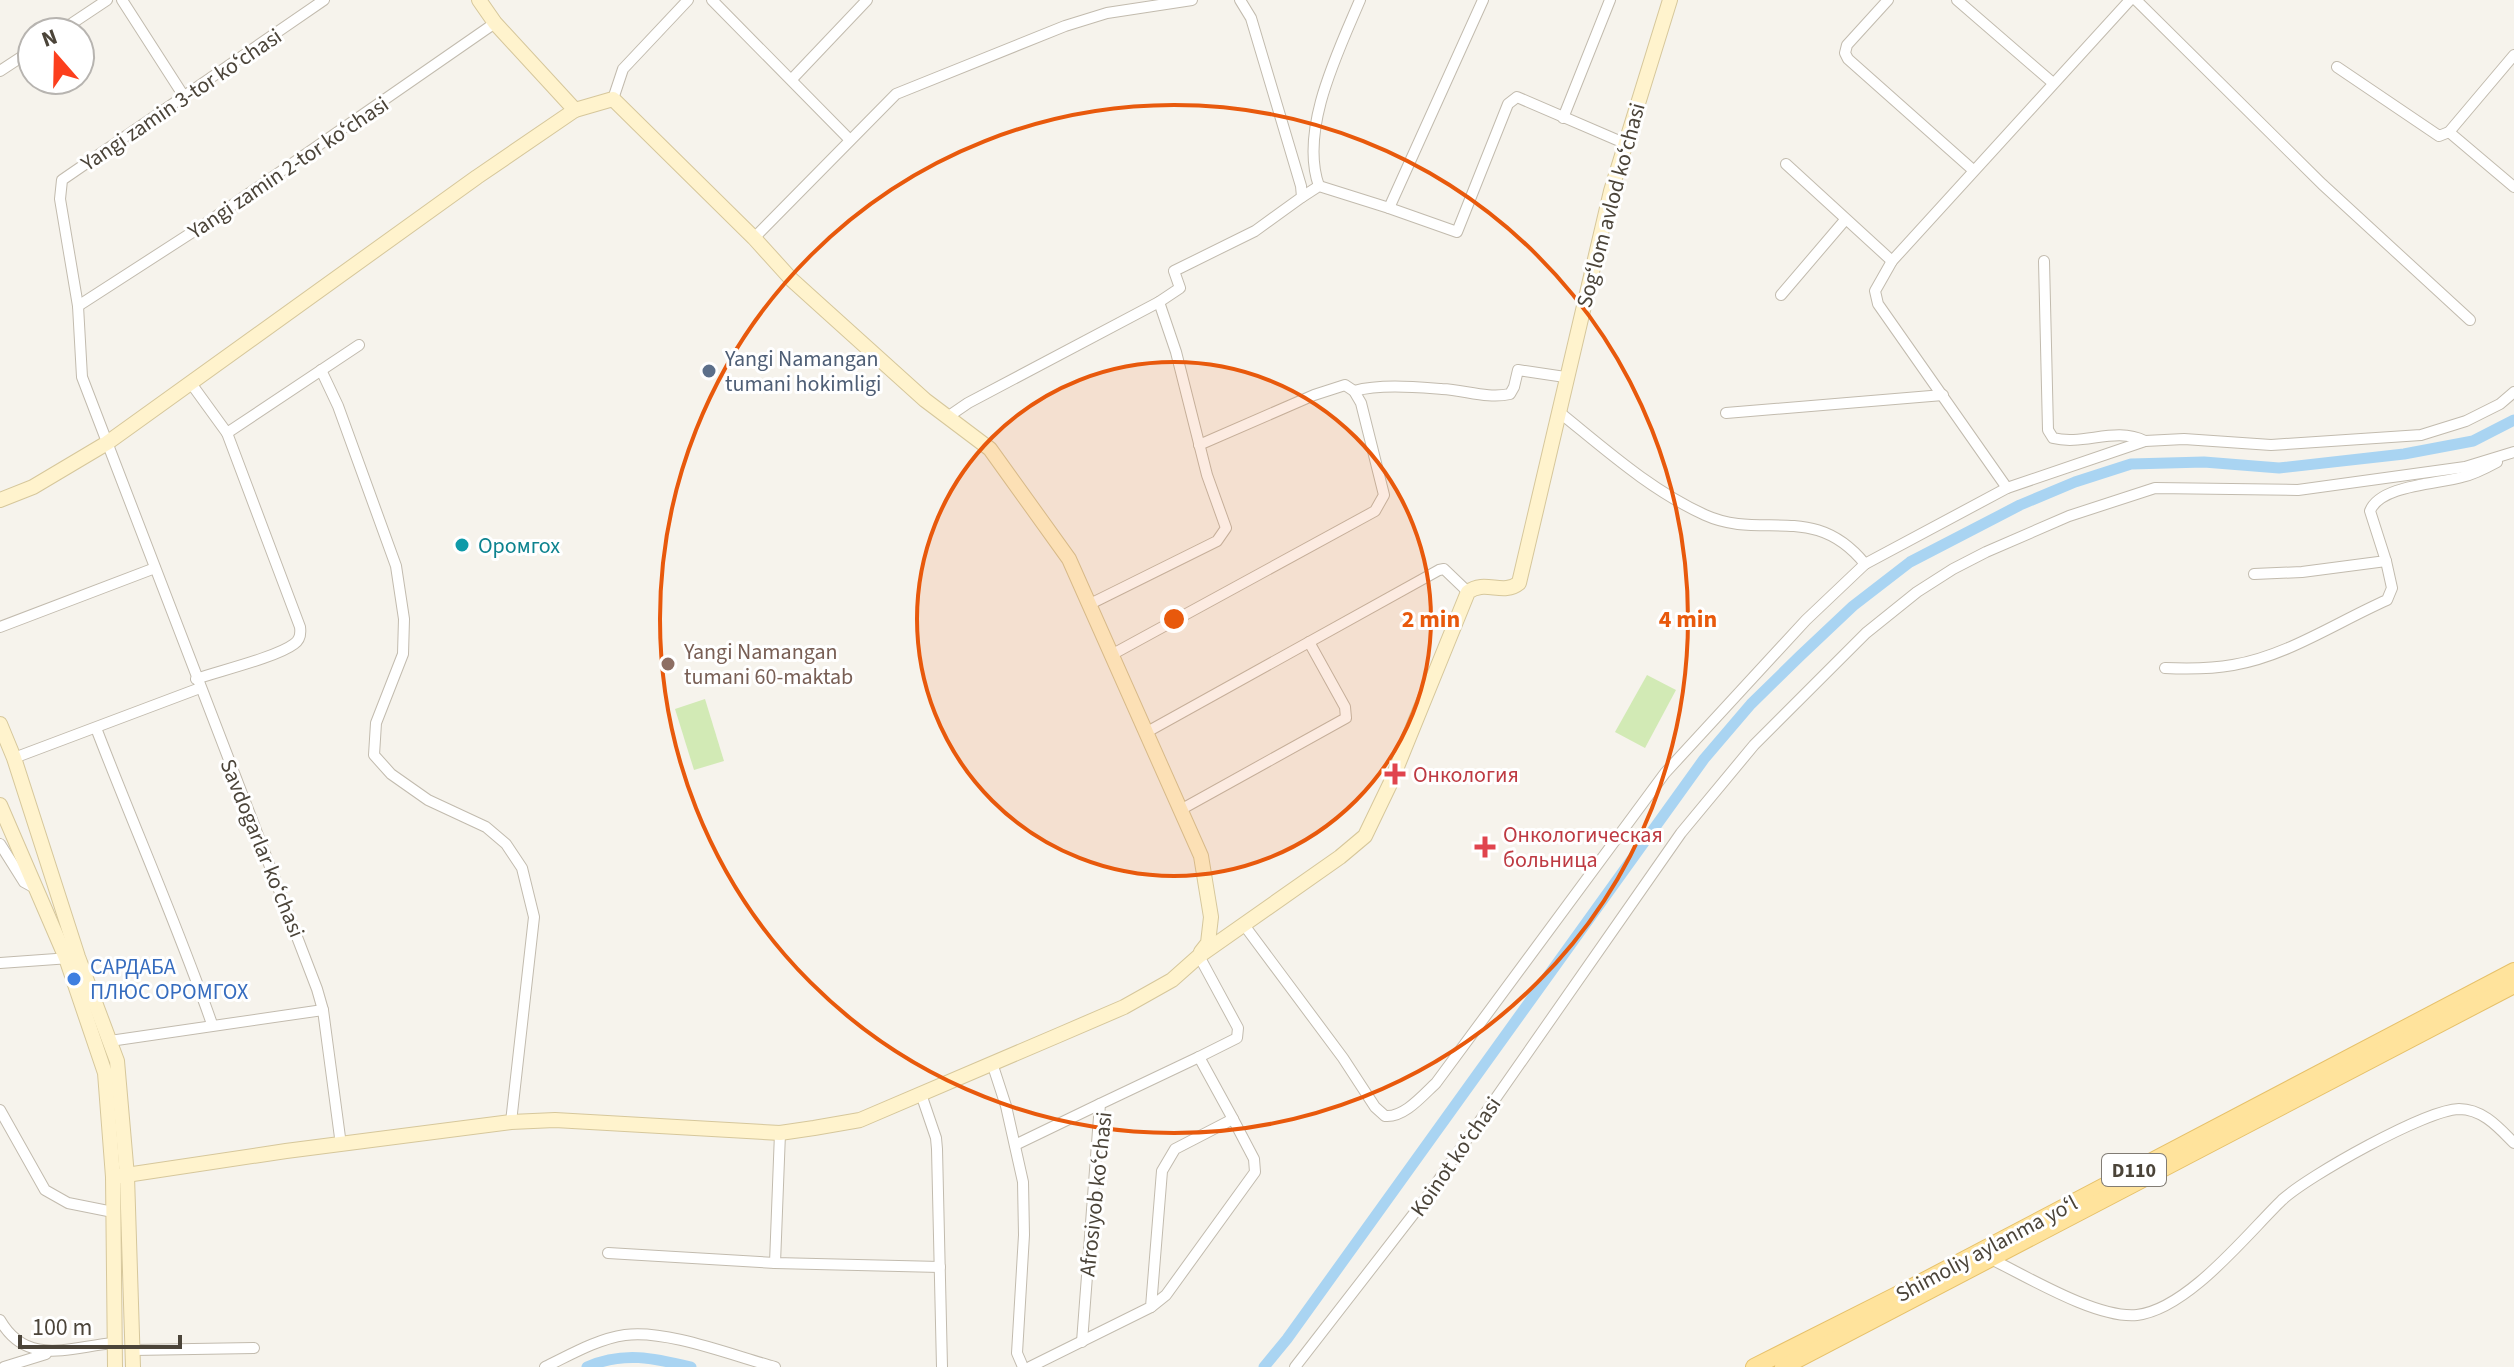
<svg xmlns="http://www.w3.org/2000/svg" width="2514" height="1367" font-family="'Source Sans 3',sans-serif">
<style>
.green{fill:#d2eab5}
.lines{fill:none;stroke-linecap:round;stroke-linejoin:round}
.canal{stroke:#a9d4f2;stroke-width:11}
.street-casing{stroke:#c2bbae;stroke-width:12}
.secondary-casing{stroke:#d6c79b;stroke-width:16}
.primary-casing{stroke:#e6c16a;stroke-width:18}
.street{stroke:#fff;stroke-width:10}
.secondary{stroke:#fff3cd;stroke-width:14}
.primary{stroke:#ffe39c;stroke-width:16}
.ring{fill:none;stroke:#e8590c;stroke-width:4}
.service-dot{fill:#5c6f8a;stroke:#fff;stroke-width:3}
.culture-dot{fill:#0f9aa8;stroke:#fff;stroke-width:3}
.education-dot{fill:#8d6e63;stroke:#fff;stroke-width:3}
.health-dot{fill:#e0444e;stroke:#fff;stroke-width:3}
.shop-dot{fill:#3f7fe0;stroke:#fff;stroke-width:3}
.labels{text-anchor:middle;stroke-width:6;stroke-linejoin:round;paint-order:stroke}
.shield{fill:#fff;stroke:#817c74;stroke-width:2}
.shield-label{font-size:20px;font-weight:bold;fill:#4b4439}
.street-label{font-size:22px;fill:#4b4439;stroke:#fff}
.service-label{font-size:22px;fill:#4e5e75;stroke:#fff;text-anchor:start}
.culture-label{font-size:22px;fill:#0d838f;stroke:#fff;text-anchor:start}
.education-label{font-size:22px;fill:#785e54;stroke:#fff;text-anchor:start}
.health-label{font-size:22px;fill:#be3a42;stroke:#fff;text-anchor:start}
.shop-label{font-size:22px;fill:#366cbe;stroke:#fff;text-anchor:start}
.centre{fill:#e8590c;stroke:#fff;stroke-width:4}
.ring-label{font-size:24px;text-anchor:middle;font-weight:bold;fill:#e8590c;stroke:#fff;stroke-width:6;stroke-linejoin:round;paint-order:stroke}
</style>
<rect width="100%" height="100%" fill="#f6f3ec"/>
<g class="green">
<polygon points="1647,675 1676,690 1645,748 1615,732"/>
<polygon points="705,699 724,761 694,770 675,709"/>
</g>
<g class="lines">
<g class="canal">
<path d="M 587,1367 C 623,1351 654,1358 691,1367"/>
<polyline points="1264,1367 1287,1339 1704,759 1751,704 1800,656 1853,606 1910,562 2020,505 2075,482 2131,464 2204,462 2279,468 2404,454 2473,441 2514,420"/>
</g>
<defs>
<g id="street">
<polyline points="122,0 185,98"/>
<polyline points="324,0 62,180 60,199 78,306 82,377 317,989 323,1010 341,1145"/>
<polyline points="712,0 850,140"/>
<polyline points="1888,0 1847,45 1845,53 1848,59 1973,170"/>
<polyline points="1957,0 2053,83"/>
<polyline points="2136,0 2322,184 2470,320"/>
<polyline points="59,32 107,0"/>
<polyline points="2337,67 2439,136 2449,132 2514,55"/>
<polyline points="0,71 32,50"/>
<polyline points="792,79 867,0"/>
<polyline points="613,99 623,69 688,0"/>
<polyline points="1563,118 1610,0"/>
<polyline points="2449,132 2514,187"/>
<polyline points="1786,164 1892,261"/>
<path d="M 1319,186 C 1299,130 1338,52 1360,0"/>
<polyline points="1302,197 1319,186 1389,208 1483,0"/>
<polyline points="1389,208 1457,232 1508,104 1517,97 1624,143"/>
<polyline points="754,238 896,94 1065,26 1107,13 1192,0"/>
<path d="M 2044,261 L 2048,430 L 2053,438 C 2084,446 2115,426 2145,441"/>
<polyline points="1781,295 1845,220"/>
<polyline points="78,306 205,224 495,23"/>
<polyline points="321,370 338,406 396,566 404,619 403,654 376,723 374,755 391,774 428,800 486,827 506,844 522,868 534,917 511,1122"/>
<polyline points="190,382 227,433 359,345"/>
<path d="M 1354,391 C 1381,384 1414,387 1442,389 C 1465,390 1487,399 1510,394 L 1514,387 L 1518,370 L 1565,377"/>
<path d="M 1559,412 C 1605,449 1650,490 1705,515 C 1762,541 1814,501 1865,564"/>
<polyline points="1726,413 1943,395"/>
<polyline points="949,416 968,403 1159,302 1180,288 1174,271 1255,231 1302,197 1301,186 1251,18 1240,0"/>
<polyline points="2007,488 1878,304 1875,291 1892,261 2130,0"/>
<path d="M 2254,574 L 2302,572 L 2386,561 L 2370,511 C 2380,485 2438,484 2462,477 C 2475,474 2486,468 2497,462"/>
<polyline points="1090,604 1217,541 1226,528 1207,475 1176,352 1159,302"/>
<polyline points="0,627 155,568"/>
<polyline points="1113,654 1375,511 1384,495 1361,403 1354,391 1345,385 1314,395 1199,445"/>
<path d="M 2165,668 C 2188,669 2211,669 2233,665 C 2287,656 2337,622 2387,600 L 2392,588 L 2386,561"/>
<path d="M 196,679 C 219,671 277,657 294,644 C 300,640 301,634 300,627 L 227,433"/>
<path d="M 96,728 C 134,827 177,924 212,1024"/>
<polyline points="1147,732 1439,570 1444,569 1468,592"/>
<polyline points="14,758 200,688"/>
<polyline points="1182,809 1346,718 1345,707 1309,642"/>
<polyline points="0,844 24,882 35,888"/>
<path d="M 1244,925 L 1343,1058 L 1375,1107 L 1385,1116 C 1404,1118 1423,1095 1436,1083 L 1665,773 L 1806,620 L 1865,564 L 2007,488 L 2145,441 L 2184,439 L 2271,445 L 2421,435 L 2466,421 L 2500,404 L 2514,392"/>
<polyline points="0,963 70,958"/>
<polyline points="110,1041 323,1010"/>
<polyline points="992,1063 1006,1106 1023,1182 1024,1235 1017,1353 1023,1367"/>
<polyline points="921,1094 936,1138 937,1149 942,1367"/>
<polyline points="0,1110 45,1190 68,1203 113,1212"/>
<polyline points="1015,1145 1100,1104"/>
<polyline points="608,1253 775,1263 940,1267"/>
<path d="M 1991,1259 C 2028,1277 2097,1319 2137,1315 C 2188,1309 2247,1234 2282,1200 C 2308,1176 2425,1110 2459,1109 C 2483,1109 2499,1128 2514,1143"/>
<polyline points="775,1263 780,1133"/>
<polyline points="1151,1307 1166,1295 1255,1172 1254,1159 1233,1119"/>
<path d="M 0,1320 C 27,1367 69,1347 114,1343"/>
<polyline points="1082,1342 1100,1104 1199,1057"/>
<polyline points="133,1350 254,1348"/>
<polyline points="4,1367 46,1354"/>
<path d="M 545,1367 C 570,1355 597,1339 625,1335 C 666,1329 734,1356 775,1367"/>
<polyline points="1030,1367 1151,1307 1162,1171 1175,1149 1233,1119 1199,1057 1237,1038 1238,1028 1199,956"/>
<polyline points="1295,1367 1426,1198 1681,833 1754,745 1866,633 1917,592 1953,569 1986,552 2069,516 2155,488 2298,490 2465,467 2514,452"/>
</g>
<g id="secondary">
<polyline points="479,0 495,23 575,110"/>
<polyline points="0,500 33,487 107,443 477,177 575,110 613,99 754,238 792,280 925,400 990,449 1069,559 1201,856 1211,917 1208,943 1201,952"/>
<polyline points="0,724 14,758 78,957 117,1061 127,1176 133,1367"/>
<polyline points="0,805 66,958 105,1073 113,1177 115,1367"/>
<path d="M 113,1177 L 286,1151 L 511,1122 L 555,1120 L 780,1133 L 814,1128 L 860,1120 L 1059,1035 L 1124,1007 L 1172,980 L 1199,956 L 1340,857 L 1365,836 L 1390,784 L 1468,592 C 1485,579 1503,596 1519,583 L 1611,191 L 1670,0"/>
</g>
<g id="primary">
<polyline points="1754,1367 1897,1295 2514,971"/>
<polyline points="1783,1367 2514,985"/>
</g>
</defs>
<use href="#street" class="street-casing"/>
<use href="#secondary" class="secondary-casing"/>
<use href="#primary" class="primary-casing"/>
<use href="#street" class="street"/>
<use href="#secondary" class="secondary"/>
<use href="#primary" class="primary"/>
</g>
<circle cx="1174" cy="619" r="257" fill="#e8590c" fill-opacity=".12"/>
<g class="ring">
<circle cx="1174" cy="619" r="257"/>
<circle cx="1174" cy="619" r="514"/>
</g>
<circle class="service-dot" cx="709" cy="371" r="8"/>
<circle class="culture-dot" cx="462" cy="545" r="8"/>
<circle class="education-dot" cx="668" cy="664" r="8"/>
<g class="health-dot">
<path d="M1391 762h8v8h8v8h-8v8h-8v-8h-8v-8h8z"/>
<path d="M1481 835h8v8h8v8h-8v8h-8v-8h-8v-8h8z"/>
</g>
<circle class="shop-dot" cx="74" cy="979" r="8"/>
<g class="labels">
<rect class="shield" x="2102" y="1154" width="64" height="32" rx="6"/>
<g class="shield-label">
<text x="2134" y="1177">D110</text>
</g>
<g class="street-label">
<text transform="translate(181 99) rotate(-34)" y="8">Yangi zamin 3-tor koʻchasi</text>
<text transform="translate(288 167) rotate(-34)" y="8">Yangi zamin 2-tor koʻchasi</text>
<text transform="translate(1610 205) rotate(-75)" y="8">Sogʻlom avlod koʻchasi</text>
<text transform="translate(263 848) rotate(68)" y="8">Savdogarlar koʻchasi</text>
<text transform="translate(1455 1156) rotate(-55)" y="8">Koinot koʻchasi</text>
<text transform="translate(1095 1194) rotate(-84)" y="8">Afrosiyob koʻchasi</text>
<text transform="translate(1986 1248) rotate(-28)" y="8">Shimoliy aylanma yoʻl</text>
</g>
<g class="service-label">
<text x="725" y="366">Yangi Namangan<tspan x="725" dy="25">tumani hokimligi</tspan></text>
</g>
<g class="culture-label">
<text x="478" y="553">Оромгох</text>
</g>
<g class="education-label">
<text x="684" y="659">Yangi Namangan<tspan x="684" dy="25">tumani 60-maktab</tspan></text>
</g>
<g class="health-label">
<text x="1413" y="782">Онкология</text>
<text x="1503" y="842">Онкологическая<tspan x="1503" dy="25">больница</tspan></text>
</g>
<g class="shop-label">
<text x="90" y="974">САРДАБА<tspan x="90" dy="25">ПЛЮС ОРОМГОХ</tspan></text>
</g>
</g>
<circle cx="1174" cy="619" r="12" class="centre"/>
<g class="ring-label">
<text x="1431" y="627">2 min</text>
<text x="1688" y="627">4 min</text>
</g>
<g transform="translate(56 56) rotate(340)"><circle r="38" fill="#ffffff" stroke="#b7b4b0" stroke-width="2"/>
<path d="M0-6L14 30L0 20L-14 30Z" fill="#fc3f1d"/>
<text y="-12" font-size="22" font-weight="bold" text-anchor="middle" fill="#4b4439">N</text>
</g>
<path d="M20 1335v12h160v-12" fill="none" stroke="#4b4439" stroke-width="4"/>
<text x="32" y="1335" font-size="24" fill="#4b4439" stroke="#ffffff" stroke-width="6" paint-order="stroke">100 m</text>
</svg>
